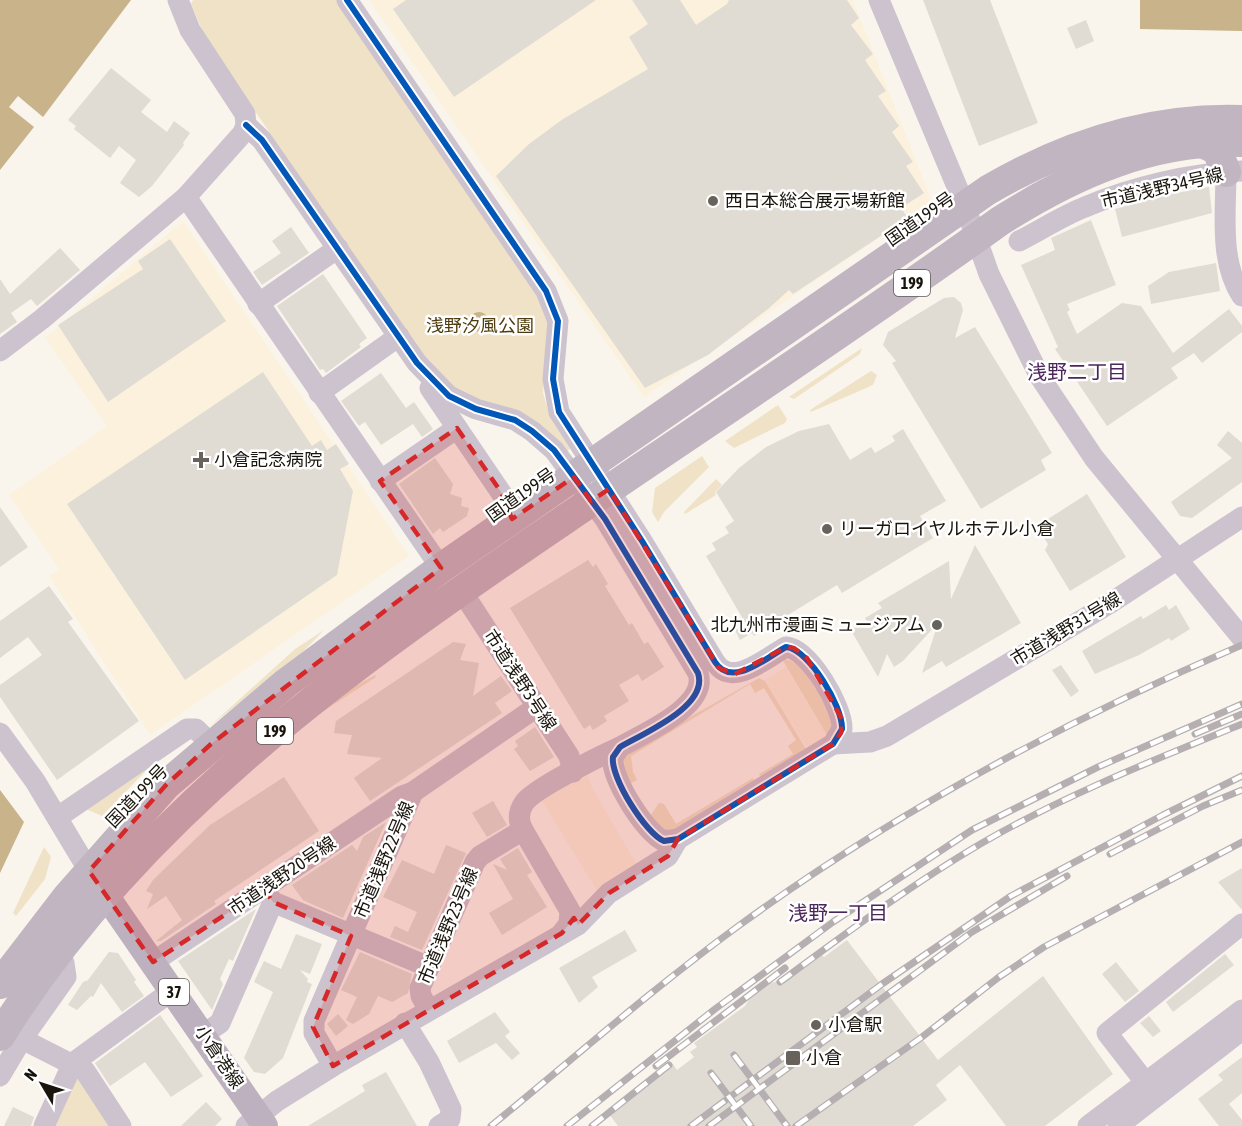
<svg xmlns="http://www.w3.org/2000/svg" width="1242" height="1126" font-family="'Asap Condensed','Noto Sans JP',sans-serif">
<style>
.built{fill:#fcf1dc}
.green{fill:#f0e2c6}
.water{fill:#c8b38a}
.building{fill:#e0dcd4}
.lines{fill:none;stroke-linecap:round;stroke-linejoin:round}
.minor{stroke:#ccc3ce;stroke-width:21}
.major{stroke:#bdb0bf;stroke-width:26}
.highway{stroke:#c1b5c1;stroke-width:30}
.rail-casing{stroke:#b5afb1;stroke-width:7}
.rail{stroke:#fff;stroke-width:4.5;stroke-dasharray:14;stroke-linecap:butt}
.cycleway-casing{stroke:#fff;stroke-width:10}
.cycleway{stroke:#0057b8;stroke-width:6}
.marked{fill:#d62828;fill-opacity:0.2;stroke:#d62828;stroke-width:4.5;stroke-dasharray:12 8;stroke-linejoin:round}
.poi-dot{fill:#67635b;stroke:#fff;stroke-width:2}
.labels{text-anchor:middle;stroke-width:5;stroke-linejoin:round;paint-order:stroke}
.shield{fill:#fff;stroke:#5e5a55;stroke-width:1.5}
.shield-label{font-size:16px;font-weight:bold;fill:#19140c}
.street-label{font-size:18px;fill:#19140c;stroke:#fff}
.poi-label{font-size:18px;fill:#19140c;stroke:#fff;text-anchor:start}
.park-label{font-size:18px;fill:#4f3b0e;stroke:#fff}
.neighbourhood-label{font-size:20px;fill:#4c255b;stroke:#fff}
</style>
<rect width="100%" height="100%" fill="#f9f5ed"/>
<g class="built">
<polygon points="369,0 853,0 932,202 644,397"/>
<polygon points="183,221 409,556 150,735 49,576 59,569 9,495 107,426 45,338"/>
<polygon points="786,667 827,735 807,748 765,680"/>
<polygon points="586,768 592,788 637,865 598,892 542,801"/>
</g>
<g class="green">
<polygon points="193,0 337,0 535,288 549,317 543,393 551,419 570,449 563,454 506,410 440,383 206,39 191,4"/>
<polygon points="862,348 860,354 794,399 789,397"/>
<polygon points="871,371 877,375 873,385 811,412 810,410"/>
<polygon points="778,405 787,419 785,423 734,448 725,441"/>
<polygon points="702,456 709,467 664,512 658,522 652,512 655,488"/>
<polygon points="716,479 722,485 715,492 716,495 685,514 684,512"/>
<polygon points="324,630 298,657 210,726 295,649"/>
<path d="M 782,659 C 802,657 822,701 831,717 L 833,724 L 827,735 Z"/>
<polygon points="375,675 376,677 319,714 331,700"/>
<polygon points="759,678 765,681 806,749 762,779 759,774 793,754 788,746 796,740 764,688 755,693 750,684 631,756 633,772 637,780 631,783 623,778 623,755"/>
<polygon points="168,748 102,816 81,807"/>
<polygon points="753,778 755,783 744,786 674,829 663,831 651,815 659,803 664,804 676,824"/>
<polygon points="44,847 51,857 45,879 16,916 13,913"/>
<polygon points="80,1073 115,1126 51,1126 75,1075"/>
</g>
<g class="water">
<polygon points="0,0 131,0 43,117 18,96 9,107 34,127 0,170"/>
<polygon points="1140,0 1242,0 1242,31 1140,29"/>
<circle cx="479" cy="322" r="10"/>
<polygon points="0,790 24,822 0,873"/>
</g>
<g class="building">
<polygon points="406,0 596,0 454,97 393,9"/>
<polygon points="632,0 680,0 696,25 727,4 729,0 847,0 859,18 851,25 873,54 865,60 886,91 878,96 899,126 892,132 913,162 906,166 924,193 901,208 908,218 793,294 789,290 768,309 708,355 645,388 496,176 529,144 563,119 648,69 629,37 648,24"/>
<polygon points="923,0 990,0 1038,123 979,146"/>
<polygon points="1086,20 1094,41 1076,49 1067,28"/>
<polygon points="111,68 151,100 141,112 167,132 174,121 190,133 183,143 184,145 152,186 139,197 120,183 136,160 119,146 110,158 74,129 76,126 68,120"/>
<polygon points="1209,187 1212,213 1122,237 1115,209 1165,195"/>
<polygon points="1091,220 1116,285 1067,304 1070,310 1067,312 1077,334 1122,303 1141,306 1173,353 1229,309 1242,326 1242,332 1202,363 1194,353 1171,368 1178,378 1107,426 1055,349 1058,347 1021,265 1055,250 1051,238"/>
<polygon points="291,227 309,253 262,285 253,272 281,253 272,241"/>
<polygon points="170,239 226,321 108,402 58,325 143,269 138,261"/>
<polygon points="60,248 80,270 37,306 31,299 11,313 17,322 0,334 0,279 10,294"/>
<polygon points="1216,263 1220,291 1151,304 1148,286 1169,272"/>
<polygon points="323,274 367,338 359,344 361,347 326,373 323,369 320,370 277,306"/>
<polygon points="954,297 961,303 963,310 955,338 975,327 1052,453 1041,460 1046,470 981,509 892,363 896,361 883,345 888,332 944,298"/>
<polygon points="263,372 312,446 321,440 327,450 336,444 349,464 340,469 353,491 337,575 185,680 67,504"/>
<polygon points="381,373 406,408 414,402 433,429 422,437 413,424 381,445 365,422 359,426 341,401"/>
<polygon points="829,424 850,460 871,447 875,453 895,441 892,436 903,429 946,501 920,516 933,538 842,593 837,585 754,636 752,633 740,640 735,630 746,624 706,556 716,550 712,543 729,533 725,527 734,521 716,492 739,468 766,447 799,431"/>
<polygon points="1228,431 1242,443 1242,482 1192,518 1180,516 1171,502 1232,458 1217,445"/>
<polygon points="435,458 453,484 450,494 462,498 461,506 469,508 467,516 443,532 440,528 433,534 399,484"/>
<polygon points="1087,494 1126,557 1070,591 1045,550 1048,544 1040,532 1052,525 1048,519"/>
<polygon points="0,507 28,547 0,567"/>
<polygon points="975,545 1021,623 946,667 942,661 922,673 938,623 903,661 894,667 887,654 878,677 849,627 871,628 865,618 882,608 878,603 949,561 951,599"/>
<polygon points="588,560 593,567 596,564 608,584 605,586 629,625 632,623 644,644 648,642 664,667 642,681 638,674 619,685 629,701 604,716 607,721 593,730 590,725 584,729 510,608"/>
<polygon points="49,586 73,619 68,622 139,721 57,780 0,697 0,685 42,655 28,637 0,658 0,621"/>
<polygon points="1166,605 1169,610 1176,605 1190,629 1171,641 1169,638 1139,655 1095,674 1082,651 1141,616 1143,619"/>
<polygon points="453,642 466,644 460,660 479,663 473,696 501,676 512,691 495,703 502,713 370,801 354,778 382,758 347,754 352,735 334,733 336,721"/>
<polygon points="1061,665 1079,691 1071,697 1052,670"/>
<polygon points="535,727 554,757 530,771 514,749 518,746 515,741"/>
<polygon points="284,777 319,831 214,901 216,904 161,941 156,941 182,920 166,896 147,909 153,894 146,891 153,880 210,825"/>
<polygon points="493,801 507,825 487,837 472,813"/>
<polygon points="386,822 343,918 303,900 292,885 352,845 357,851 363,837"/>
<polygon points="446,845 466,853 422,950 390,937 395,926 408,932 417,912 383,897 402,860 434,874"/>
<polygon points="518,848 532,872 527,875 547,907 502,935 489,913 513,899 493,864 507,870 500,859"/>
<polygon points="1242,868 1242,910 1218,882"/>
<polygon points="256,909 233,961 229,959 220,979 223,984 212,1010 178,961"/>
<polygon points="625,930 637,951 592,977 598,987 579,1003 559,968"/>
<polygon points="296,934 322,944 310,974 300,970 308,979 307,982 312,984 283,1058 265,1074 254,1072 244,1058 273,992 254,982 264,961 281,969"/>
<polygon points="847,940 938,1060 1043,976 1113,1074 1045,1126 1006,1126 960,1065 936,1085 947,1100 913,1126 618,1126 609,1114 673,1064 677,1070 694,1057 690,1052 697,1047 694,1043 745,1006 754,992 767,984 779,981 819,951 824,957"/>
<polygon points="109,952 118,953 136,980 134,982 144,996 122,1012 101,983 93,997 91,996 77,1010 68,1005 83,982 88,980"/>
<polygon points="360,952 412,974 408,993 392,1002 378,996 369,1014 353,1024 346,1020 357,997 341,990"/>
<polygon points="1225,954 1234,965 1173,1012 1166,1002"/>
<polygon points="1116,962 1139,991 1125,1002 1102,974"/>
<polygon points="495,1012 510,1032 505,1036 520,1053 512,1060 496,1043 459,1063 447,1041"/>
<polygon points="338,1014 348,1026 336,1036 327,1024"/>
<polygon points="160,1015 203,1076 171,1097 145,1062 110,1086 95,1063"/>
<polygon points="1149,1016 1161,1031 1153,1037 1140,1023"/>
<polygon points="1242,1057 1242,1093 1229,1104 1242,1120 1242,1126 1219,1126 1198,1099 1223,1080 1218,1075"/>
<polygon points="386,1072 417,1126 308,1126 365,1091 362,1085"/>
<polygon points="206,1102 222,1119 215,1126 181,1126"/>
<polygon points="13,1107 34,1117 31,1126 4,1126"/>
</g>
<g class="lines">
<g class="minor">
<polyline points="879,0 965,206 989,274 1040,377 1094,458 1242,638"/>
<path d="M 246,125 L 262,140 L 417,363 L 449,396 L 476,409 L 515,420 L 532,431 L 554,450 L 605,519 L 698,673 C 709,706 644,733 620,747 L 613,757 C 610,777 646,834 664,841 L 678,839 L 833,744 L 842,729 C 843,707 809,649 786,647 C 767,657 732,689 715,662 L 642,541 L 559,412 L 553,379 L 558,321 L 546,291 L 347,0"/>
<path d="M 1226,172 C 1226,211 1219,262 1242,296"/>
<polyline points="186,197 441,568"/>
<path d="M 1019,241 C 1041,230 1062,216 1085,207 C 1132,187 1191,173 1242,171"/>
<polyline points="258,304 338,248"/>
<polyline points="0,351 42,319 186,197 243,133 246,125 245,114 190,30 178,0"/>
<polyline points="430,388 506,500 508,513 502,526"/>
<polyline points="319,393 399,336"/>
<polyline points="380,481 457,428"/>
<polyline points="461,590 569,756 573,772"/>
<polyline points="0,733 35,781 89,871"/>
<polyline points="833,744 870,742 887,736 1112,602 1242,517"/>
<polyline points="58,817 187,729 196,729 211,744"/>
<polyline points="264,889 273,902 429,967"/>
<path d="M 562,933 L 569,924 L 570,911 L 523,830 C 518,821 518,812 524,803 C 533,789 602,755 620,747"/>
<polyline points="153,962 402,796 413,792"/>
<polyline points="429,1010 421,996 420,988 475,862 480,856 523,830"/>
<polyline points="405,1023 429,1062 451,1109 450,1119 439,1126"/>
<polyline points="204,1034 220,1023 273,902"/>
<polyline points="22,1039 85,1071 121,1126"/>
<polyline points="333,1066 314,1033 314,1021 413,792 538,706"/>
<polyline points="0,1076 22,1039 66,977 64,963 59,951"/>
<polyline points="1156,1096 1107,1033 1242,924"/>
<polyline points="44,1126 73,1063 173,990"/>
<polyline points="246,1126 277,1101 333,1066 578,925 609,893 668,856 678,839"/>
<polyline points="1088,1126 1242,1010"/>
<polyline points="1118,1126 1242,1030"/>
</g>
<polyline class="major" points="94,878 265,1126"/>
<g class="highway">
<polyline points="1202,143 1217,150 1226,172"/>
<path d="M 0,984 L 67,897 L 166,785 L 286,683 L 441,568 L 988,190 C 1065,145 1151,117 1242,120"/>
<path d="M 0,1036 C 137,815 353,663 564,520 C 709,421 857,324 1000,221 C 1074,174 1152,139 1242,142"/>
</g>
<defs>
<g id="rail">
<polyline points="1195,734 1242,714"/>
<polyline points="1110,854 1203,806 1242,790"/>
<path d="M 780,982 C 845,934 912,884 982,843 C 1065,795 1154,760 1242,724"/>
<polyline points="734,1055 787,1126"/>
<polyline points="656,1066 785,968"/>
<polyline points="711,1073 751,1126"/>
<path d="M 491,1126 C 573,1059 652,989 737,927 C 893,813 1065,721 1242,645"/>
<polyline points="567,1126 715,1009 833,922 972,830 1098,767 1242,704"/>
<polyline points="592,1126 669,1065"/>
<polyline points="691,1126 882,984 1011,896 1163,815 1242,776"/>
<polyline points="709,1126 972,932 1067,876"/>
<polyline points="796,1126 922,1037 999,977 1044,947 1242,842"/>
</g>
</defs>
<use href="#rail" class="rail-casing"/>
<use href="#rail" class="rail"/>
<defs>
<path id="cycleway" d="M 246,125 L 262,140 L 417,363 L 449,396 L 476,409 L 515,420 L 532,431 L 554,450 L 605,519 L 698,673 C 709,706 644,733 620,747 L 613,757 C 610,777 646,834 664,841 L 678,839 L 833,744 L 842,729 C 843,707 809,649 786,647 C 767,657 732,689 715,662 L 642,541 L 559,412 L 553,379 L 558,321 L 546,291 L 347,0"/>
</defs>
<use href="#cycleway" class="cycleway-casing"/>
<use href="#cycleway" class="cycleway"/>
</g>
<path class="marked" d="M 457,428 L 501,492 L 512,519 L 574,477 L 591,501 L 609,489 L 719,668 L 735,674 L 786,647 L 794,648 L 807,658 L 842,719 L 841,733 L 833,744 L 678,839 L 668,856 L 609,893 L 578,925 L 574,918 L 562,933 L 333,1066 L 313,1027 L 351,936 L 273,902 L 264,889 L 153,962 L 89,871 L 166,785 L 211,744 L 441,568 L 380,481 Z"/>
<g class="poi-dot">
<circle cx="713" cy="201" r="6"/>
<path d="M198 451h6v6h6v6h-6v6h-6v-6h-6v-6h6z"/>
<circle cx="827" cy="529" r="6"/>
<circle cx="937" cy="625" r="6"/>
<circle cx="816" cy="1025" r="6"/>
<rect x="785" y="1050" width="16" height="16" rx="3"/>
</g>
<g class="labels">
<g class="shield">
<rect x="894" y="270" width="36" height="26" rx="4.5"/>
<rect x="257" y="718" width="36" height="26" rx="4.5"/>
<rect x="159" y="979" width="30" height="26" rx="4.5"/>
</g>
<g class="shield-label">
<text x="912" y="289">199</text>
<text x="275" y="737">199</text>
<text x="174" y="998">37</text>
</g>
<g class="street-label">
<text transform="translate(1162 188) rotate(-13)" y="6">市道浅野34号線</text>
<text transform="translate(920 219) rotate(-35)" y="6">国道199号</text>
<text transform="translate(521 495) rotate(-35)" y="6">国道199号</text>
<text transform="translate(1066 629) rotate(-31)" y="6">市道浅野31号線</text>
<text transform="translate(520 680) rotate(57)" y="6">市道浅野3号線</text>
<text transform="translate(137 796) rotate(-46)" y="6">国道199号</text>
<text transform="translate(384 860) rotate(-67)" y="6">市道浅野22号線</text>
<text transform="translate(282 876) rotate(-34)" y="6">市道浅野20号線</text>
<text transform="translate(448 926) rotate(-67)" y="6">市道浅野23号線</text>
<text transform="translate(219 1057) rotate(56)" y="6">小倉港線</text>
</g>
<g class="poi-label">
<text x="725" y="207">西日本総合展示場新館</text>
<text x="214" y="466">小倉記念病院</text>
<text x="839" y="535">リーガロイヤルホテル小倉</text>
<text x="925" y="631" text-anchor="end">北九州市漫画ミュージアム</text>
<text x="828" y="1031">小倉駅</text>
<text x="806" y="1064">小倉</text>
</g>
<g class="park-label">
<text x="480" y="332">浅野汐風公園</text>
</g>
<g class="neighbourhood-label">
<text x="1077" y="379">浅野二丁目</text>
<text x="838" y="920">浅野一丁目</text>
</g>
</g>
<g transform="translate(42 1084) rotate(309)" stroke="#ffffff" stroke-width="4.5" paint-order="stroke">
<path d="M0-4.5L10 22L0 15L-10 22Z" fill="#19140c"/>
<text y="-9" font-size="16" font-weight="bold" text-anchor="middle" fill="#19140c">N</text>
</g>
</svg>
